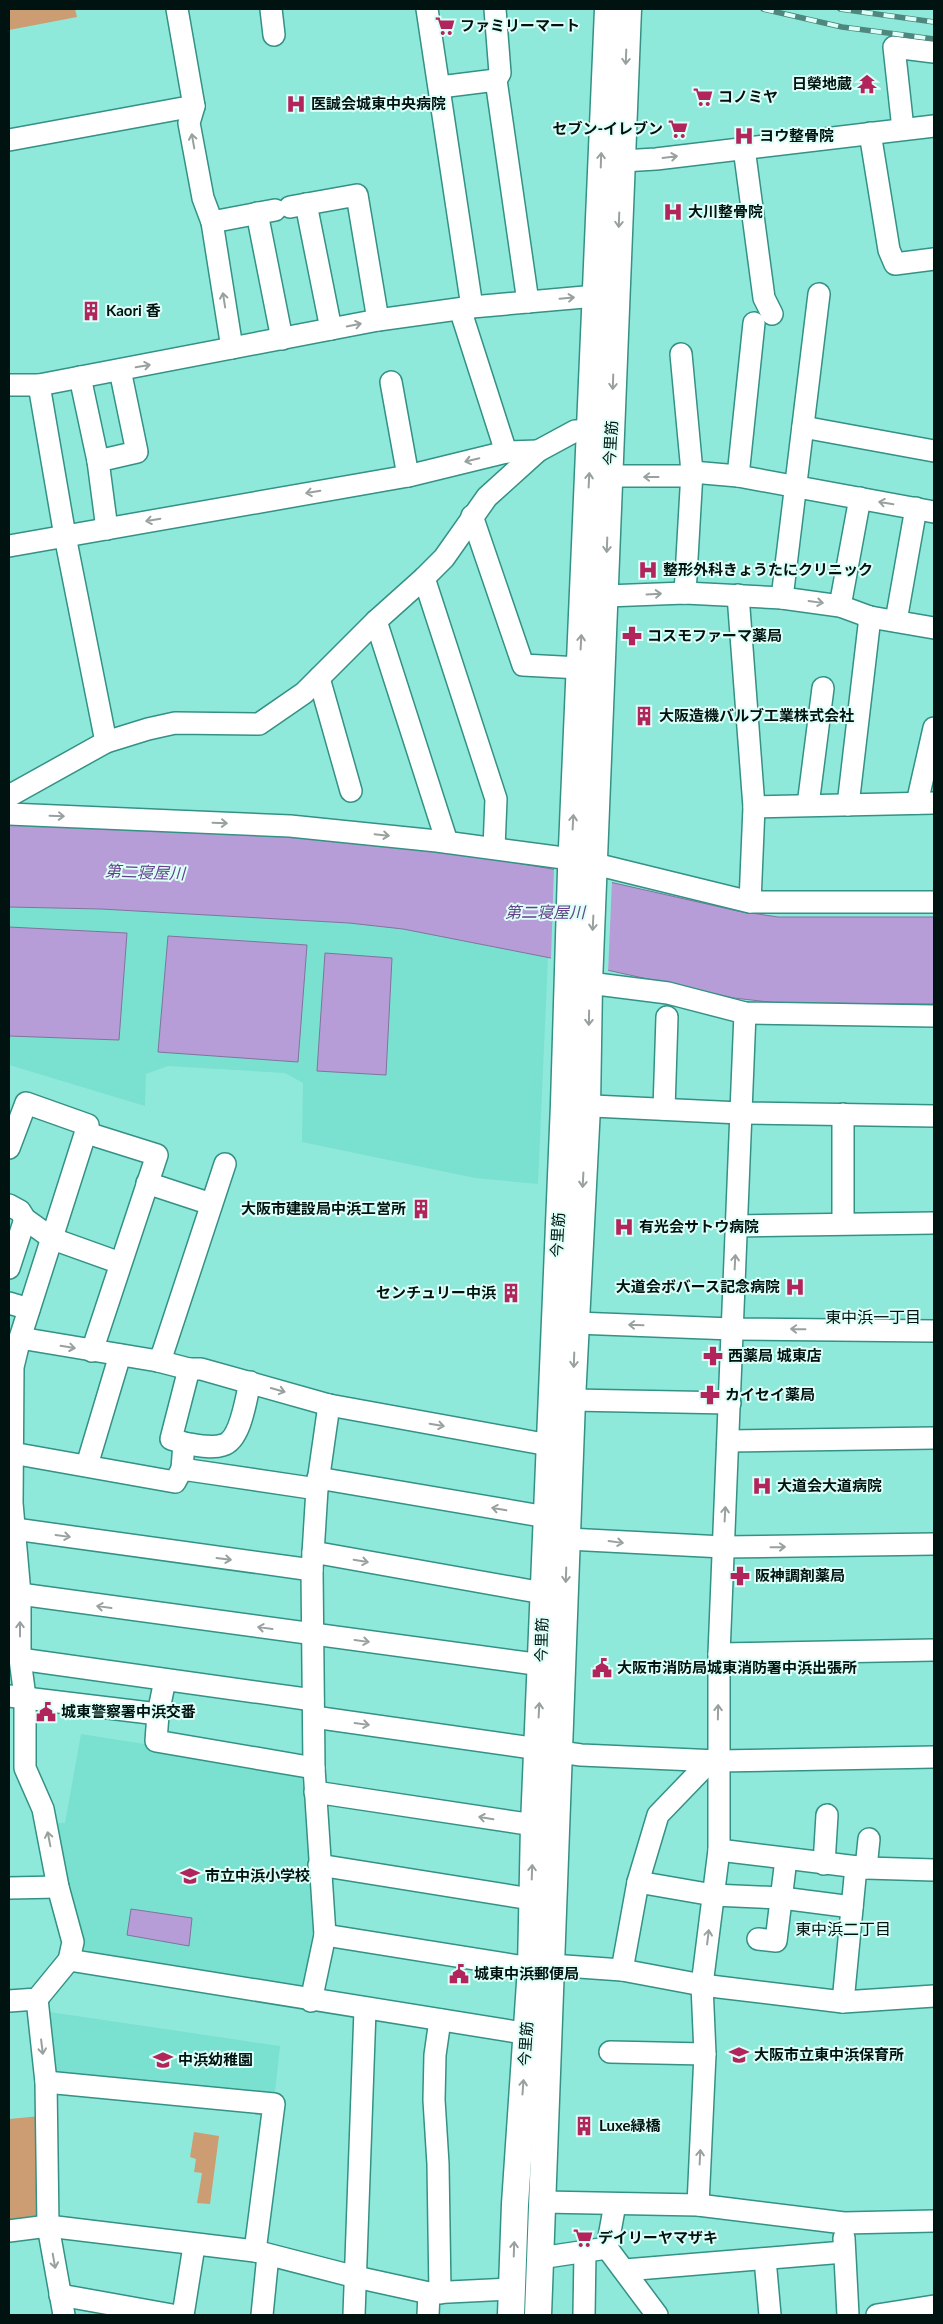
<svg xmlns="http://www.w3.org/2000/svg" width="943" height="2324" font-family="Lato,'Noto Sans JP',sans-serif">
<style>
.built{fill:#7ae0d0}
.green{fill:#cc9c72}
.water{fill:#b69dd8;stroke:#7f749c}
.pier{fill:#8fe9db}
.lines{fill:none;stroke-linecap:round;stroke-linejoin:round}
.minor-casing{stroke:#349185;stroke-width:24}
.major-casing{stroke:#349185;stroke-width:29}
.minor{stroke:#fff;stroke-width:21}
.major{stroke:#fff;stroke-width:26}
.rail-casing{stroke:#4e877e;stroke-width:5.5}
.rail{stroke:#ddfff8;stroke-width:4;stroke-dasharray:11;stroke-linecap:butt}
.oneway{stroke:#99a19f}
.labels{text-anchor:middle;stroke-width:4;stroke-linejoin:round;paint-order:stroke}
.poi-label{font-size:15px;font-weight:bold;fill:#001310;stroke:#ddfff8;text-anchor:start}
.street-label{font-size:15px;fill:#001310;stroke:#ddfff8}
.water-label{font-size:16px;font-style:italic;fill:#63428a;stroke:#ddfff8}
.neighbourhood-label{font-size:16px;fill:#001310;stroke:#ddfff8}
</style>
<rect width="100%" height="100%" fill="#8fe9db"/>
<g class="built">
<polygon points="9,907 101,909 349,923 403,929 548,957 538,1184 475,1178 302,1142 303,1083 285,1073 168,1066 146,1074 145,1106 9,1065"/>
<polygon points="81,1734 301,1769 305,1803 310,1804 318,1929 311,1977 303,1986 100,1955 84,1949 53,1823 65,1823"/>
<polygon points="43,2011 280,2046 275,2092 52,2078"/>
</g>
<g class="green">
<polygon points="9,9 75,9 77,17 9,30"/>
<polygon points="41,2116 46,2217 9,2224 9,2119"/>
<polygon points="194,2132 219,2136 210,2204 197,2203 202,2173 194,2172 196,2159 190,2157"/>
</g>
<g class="water">
<polygon points="9,822 127,824 398,843 552,869 738,911 778,917 934,917 934,1004 777,1003 734,998 566,961 403,929 349,923 101,909 9,907"/>
<polygon points="9,927 127,933 119,1040 9,1036"/>
<polygon points="168,936 307,945 298,1062 158,1052"/>
<polygon points="325,953 392,958 386,1075 317,1071"/>
<polygon points="131,1909 192,1918 189,1946 127,1935"/>
</g>
<polygon class="pier" points="554,868 612,881 608,973 551,959"/>
<g class="lines">
<defs>
<g id="minor">
<polyline points="271,9 274,35"/>
<polyline points="427,9 472,307"/>
<polyline points="495,9 500,73 496,80 528,302"/>
<polyline points="440,87 496,80"/>
<polyline points="194,106 189,123 203,198 212,222 232,348"/>
<polyline points="903,129 894,47 934,52"/>
<polyline points="870,133 889,250 895,264 934,259"/>
<polyline points="9,140 194,106 177,9"/>
<polyline points="744,148 764,298 772,314"/>
<polyline points="622,161 656,159 934,126"/>
<polyline points="306,204 331,329"/>
<polyline points="290,207 357,195 378,320"/>
<polyline points="257,213 282,339"/>
<polyline points="212,222 275,210"/>
<polyline points="460,309 506,452"/>
<polyline points="681,354 692,472 685,593"/>
<polyline points="80,377 98,461 137,452 120,370"/>
<polyline points="391,382 408,476"/>
<polyline points="9,385 39,385 378,320 472,307 596,296"/>
<polyline points="39,385 65,536 106,742"/>
<polyline points="803,427 934,451"/>
<polyline points="98,461 107,529"/>
<polyline points="692,472 738,476 934,512"/>
<polyline points="609,476 692,476"/>
<polyline points="738,476 754,323"/>
<polyline points="472,516 523,665 580,668"/>
<polyline points="9,546 408,476 506,452 538,451"/>
<polyline points="424,578 496,799 494,848"/>
<polyline points="738,595 754,807 750,902"/>
<polyline points="606,596 685,593 782,598 840,606 870,617 934,628"/>
<polyline points="782,598 819,294"/>
<polyline points="840,606 860,498"/>
<polyline points="376,621 447,842"/>
<polyline points="896,621 916,508"/>
<polyline points="319,678 351,791"/>
<polyline points="9,796 106,742 148,729 175,723 259,724 304,693 376,621 424,578 444,558 487,497 538,451 575,431 606,430"/>
<polyline points="917,803 934,728"/>
<polyline points="808,805 823,688"/>
<polyline points="848,805 870,617"/>
<polyline points="754,807 934,803"/>
<polyline points="9,814 290,826 437,841 571,859"/>
<polyline points="595,864 750,902 934,902"/>
<polyline points="589,983 668,993 745,1013 934,1016"/>
<polyline points="572,1105 740,1113 934,1116"/>
<polyline points="664,1109 667,1017"/>
<polyline points="843,1114 843,1223"/>
<polyline points="87,1133 157,1155 92,1351"/>
<polyline points="9,1148 26,1103 88,1125 20,1338 13,1367 12,1503 20,1594 20,1659 25,1697 25,1768 43,1809 58,1887 73,1942 69,1960 37,1999 9,2001"/>
<polyline points="147,1183 211,1204"/>
<polyline points="9,1205 20,1211 25,1219 53,1239 120,1263"/>
<polyline points="737,1226 934,1223"/>
<polyline points="9,1268 25,1219"/>
<polyline points="9,1303 29,1309"/>
<polyline points="576,1323 732,1329 934,1331"/>
<polyline points="20,1338 158,1361 189,1369 201,1369 329,1405 549,1445"/>
<polyline points="158,1361 163,1352 225,1164"/>
<polyline points="572,1400 730,1403"/>
<polyline points="728,1441 934,1438"/>
<path d="M 184,1443 C 196,1445 211,1449 223,1445 C 241,1440 246,1398 250,1382"/>
<polyline points="12,1453 175,1482 182,1469 317,1489"/>
<polyline points="87,1465 120,1355"/>
<polyline points="182,1469 184,1443 171,1439 189,1369"/>
<polyline points="318,1478 547,1517"/>
<polyline points="15,1529 312,1570"/>
<polyline points="568,1539 723,1547 934,1544"/>
<polyline points="313,1552 543,1593"/>
<polyline points="20,1594 542,1665"/>
<polyline points="719,1654 934,1650"/>
<polyline points="20,1659 313,1700"/>
<polyline points="165,1680 158,1714 156,1741 314,1768"/>
<polyline points="9,1696 158,1714"/>
<polyline points="314,1717 581,1755 718,1761 934,1757"/>
<polyline points="315,1792 534,1825"/>
<polyline points="719,1850 866,1868 934,1870"/>
<polyline points="824,1864 827,1815"/>
<polyline points="319,1865 531,1899"/>
<polyline points="866,1868 869,1839"/>
<polyline points="638,1882 713,1895 782,1898 852,1907"/>
<polyline points="9,1888 58,1887"/>
<polyline points="325,1935 531,1968 551,1965 622,1970 702,1985 843,2002 934,1996"/>
<polyline points="758,1939 776,1941 786,1859"/>
<polyline points="69,1960 542,2036"/>
<polyline points="622,1970 638,1882 658,1815 711,1760"/>
<polyline points="37,1999 46,2082 48,2226 64,2315"/>
<polyline points="311,2001 325,1935 314,1768 312,1570 317,1489 329,1405"/>
<polyline points="843,2002 856,1867"/>
<polyline points="610,2052 705,2054"/>
<polyline points="46,2082 274,2104 255,2251"/>
<polyline points="543,2202 698,2205 844,2223 934,2221"/>
<polyline points="615,2204 607,2248 657,2315"/>
<polyline points="698,2205 705,2054 702,1985 719,1850 719,1654 745,1013"/>
<polyline points="9,2231 48,2226 255,2251 356,2277 429,2293 511,2289"/>
<polyline points="844,2238 848,2315"/>
<polyline points="540,2258 607,2248"/>
<polyline points="765,2259 770,2315"/>
<polyline points="625,2270 844,2252"/>
<polyline points="440,2293 438,2164 434,2100 435,2055 440,2020"/>
<polyline points="60,2295 172,2315"/>
<polyline points="183,2315 194,2246"/>
<polyline points="262,2315 268,2255"/>
<polyline points="354,2315 365,2010"/>
<polyline points="428,2315 429,2293"/>
<polyline points="584,2315 585,2252"/>
<polyline points="877,2315 934,2306"/>
</g>
<g id="major">
<polyline points="511,2315 515,2204 531,1968 534,1825 564,1104 571,871 608,9"/>
<polyline points="538,2315 572,1400 587,1107 589,983 628,9"/>
</g>
</defs>
<use href="#minor" class="minor-casing"/>
<use href="#major" class="major-casing"/>
<use href="#minor" class="minor"/>
<use href="#major" class="major"/>
<defs>
<g id="rail">
<polyline points="763,9 842,27 934,39"/>
<polyline points="840,9 934,22"/>
</g>
</defs>
<use href="#rail" class="rail-casing"/>
<use href="#rail" class="rail"/>
</g>
<defs><path id="oneway-shaft" d="M-6 0H5M1.5-3L5.5 0L1.5 3" fill="none" stroke-width="1.6" stroke-linecap="round" stroke-linejoin="round" transform="scale(1.25)"/></defs>
<g class="oneway">
<use href="#oneway-shaft" transform="translate(626 57) rotate(92)"/>
<use href="#oneway-shaft" transform="translate(193 141) rotate(-100)"/>
<use href="#oneway-shaft" transform="translate(670 157) rotate(-7)"/>
<use href="#oneway-shaft" transform="translate(601 160) rotate(-88)"/>
<use href="#oneway-shaft" transform="translate(619 220) rotate(92)"/>
<use href="#oneway-shaft" transform="translate(567 298) rotate(-5)"/>
<use href="#oneway-shaft" transform="translate(224 300) rotate(-99)"/>
<use href="#oneway-shaft" transform="translate(354 325) rotate(-11)"/>
<use href="#oneway-shaft" transform="translate(143 366) rotate(-10)"/>
<use href="#oneway-shaft" transform="translate(613 382) rotate(92)"/>
<use href="#oneway-shaft" transform="translate(472 460) rotate(167)"/>
<use href="#oneway-shaft" transform="translate(651 477) rotate(180)"/>
<use href="#oneway-shaft" transform="translate(589 480) rotate(-87)"/>
<use href="#oneway-shaft" transform="translate(313 492) rotate(170)"/>
<use href="#oneway-shaft" transform="translate(886 503) rotate(-170)"/>
<use href="#oneway-shaft" transform="translate(153 520) rotate(170)"/>
<use href="#oneway-shaft" transform="translate(607 545) rotate(92)"/>
<use href="#oneway-shaft" transform="translate(654 594) rotate(-3)"/>
<use href="#oneway-shaft" transform="translate(816 602) rotate(8)"/>
<use href="#oneway-shaft" transform="translate(581 642) rotate(-87)"/>
<use href="#oneway-shaft" transform="translate(57 816) rotate(2)"/>
<use href="#oneway-shaft" transform="translate(573 822) rotate(-87)"/>
<use href="#oneway-shaft" transform="translate(220 823) rotate(2)"/>
<use href="#oneway-shaft" transform="translate(382 835) rotate(6)"/>
<use href="#oneway-shaft" transform="translate(593 923) rotate(93)"/>
<use href="#oneway-shaft" transform="translate(589 1018) rotate(91)"/>
<use href="#oneway-shaft" transform="translate(583 1180) rotate(93)"/>
<use href="#oneway-shaft" transform="translate(735 1262) rotate(-87)"/>
<use href="#oneway-shaft" transform="translate(636 1325) rotate(-178)"/>
<use href="#oneway-shaft" transform="translate(798 1329) rotate(-179)"/>
<use href="#oneway-shaft" transform="translate(68 1347) rotate(9)"/>
<use href="#oneway-shaft" transform="translate(574 1360) rotate(92)"/>
<use href="#oneway-shaft" transform="translate(278 1390) rotate(16)"/>
<use href="#oneway-shaft" transform="translate(437 1425) rotate(10)"/>
<use href="#oneway-shaft" transform="translate(499 1509) rotate(-170)"/>
<use href="#oneway-shaft" transform="translate(725 1514) rotate(-87)"/>
<use href="#oneway-shaft" transform="translate(63 1536) rotate(8)"/>
<use href="#oneway-shaft" transform="translate(616 1542) rotate(8)"/>
<use href="#oneway-shaft" transform="translate(778 1547) rotate(-1)"/>
<use href="#oneway-shaft" transform="translate(224 1559) rotate(7)"/>
<use href="#oneway-shaft" transform="translate(361 1561) rotate(10)"/>
<use href="#oneway-shaft" transform="translate(566 1575) rotate(92)"/>
<use href="#oneway-shaft" transform="translate(104 1607) rotate(-172)"/>
<use href="#oneway-shaft" transform="translate(265 1628) rotate(-172)"/>
<use href="#oneway-shaft" transform="translate(20 1629) rotate(-90)"/>
<use href="#oneway-shaft" transform="translate(362 1641) rotate(8)"/>
<use href="#oneway-shaft" transform="translate(539 1710) rotate(-87)"/>
<use href="#oneway-shaft" transform="translate(718 1712) rotate(-89)"/>
<use href="#oneway-shaft" transform="translate(362 1724) rotate(8)"/>
<use href="#oneway-shaft" transform="translate(486 1818) rotate(-171)"/>
<use href="#oneway-shaft" transform="translate(49 1839) rotate(-101)"/>
<use href="#oneway-shaft" transform="translate(532 1872) rotate(-88)"/>
<use href="#oneway-shaft" transform="translate(708 1937) rotate(-83)"/>
<use href="#oneway-shaft" transform="translate(42 2047) rotate(83)"/>
<use href="#oneway-shaft" transform="translate(523 2087) rotate(-86)"/>
<use href="#oneway-shaft" transform="translate(700 2157) rotate(-87)"/>
<use href="#oneway-shaft" transform="translate(514 2249) rotate(-88)"/>
<use href="#oneway-shaft" transform="translate(54 2261) rotate(80)"/>
</g>
<defs>
<symbol id="supermarket-bare" viewBox="-9 -9 18 18"><path d="M-6-5.5h2.5l.6 2H6L4.5 2H-2.5L-4.4-4H-6ZM-1.5 3.2a1.3 1.3 0 1 0 .1 0ZM3 3.2a1.3 1.3 0 1 0 .1 0Z" fill="#b2255c" stroke="#ddfff8" stroke-width="2.5" paint-order="stroke"/></symbol>
<symbol id="temple-bare" viewBox="-9 -9 18 18"><path d="M0-6L5-2H3V0L6.5 2.5H4V6H1.5V3h-3V6H-4V2.5H-6.5L-3 0V-2H-5Z" fill="#b2255c" stroke="#ddfff8" stroke-width="2.5" paint-order="stroke"/></symbol>
<symbol id="hospital-bare" viewBox="-9 -9 18 18"><path d="M-5-5h3v3.5h4V-5h3V5h-3V1.5h-4V5h-3Z" fill="#b2255c" stroke="#ddfff8" stroke-width="2.5" paint-order="stroke"/></symbol>
<symbol id="building-bare" viewBox="-9 -9 18 18"><path d="M-4-6H4V6H1V3H-1V6H-4ZM-2.5-4.3h1.7v1.8h-1.7ZM.8-4.3h1.7v1.8H.8ZM-2.5-1h1.7V.8h-1.7ZM.8-1h1.7V.8H.8Z" fill="#b2255c" stroke="#ddfff8" stroke-width="2.5" paint-order="stroke"/></symbol>
<symbol id="pharmacy-bare" viewBox="-9 -9 18 18"><path d="M-2-6h4v4h4v4h-4v4h-4v-4h-4v-4h4Z" fill="#b2255c" stroke="#ddfff8" stroke-width="2.5" paint-order="stroke"/></symbol>
<symbol id="civic-bare" viewBox="-9 -9 18 18"><path d="M-.6-6.5H3V-4.5H.6V-3L4-1V1h2V6H-6V1h2V-1L-.6-3ZM-1.2 2.5V6h2.4V2.5Z" fill="#b2255c" stroke="#ddfff8" stroke-width="2.5" paint-order="stroke"/></symbol>
<symbol id="school-bare" viewBox="-9 -9 18 18"><path d="M0-5L7-2L0 1L-7-2ZM-4 1L0 2.5L4 1V4Q0 6-4 4Z" fill="#b2255c" stroke="#ddfff8" stroke-width="2.5" paint-order="stroke"/></symbol>
</defs>
<g fill-rule="evenodd">
<use href="#supermarket-bare" x="431" y="12" width="28" height="28"/>
<use href="#temple-bare" x="853" y="70" width="28" height="28"/>
<use href="#supermarket-bare" x="689" y="83" width="28" height="28"/>
<use href="#hospital-bare" x="282" y="90" width="28" height="28"/>
<use href="#supermarket-bare" x="664" y="115" width="28" height="28"/>
<use href="#hospital-bare" x="730" y="122" width="28" height="28"/>
<use href="#hospital-bare" x="659" y="198" width="28" height="28"/>
<use href="#building-bare" x="77" y="297" width="28" height="28"/>
<use href="#hospital-bare" x="634" y="556" width="28" height="28"/>
<use href="#pharmacy-bare" x="618" y="622" width="28" height="28"/>
<use href="#building-bare" x="630" y="702" width="28" height="28"/>
<use href="#building-bare" x="407" y="1195" width="28" height="28"/>
<use href="#hospital-bare" x="610" y="1213" width="28" height="28"/>
<use href="#hospital-bare" x="781" y="1273" width="28" height="28"/>
<use href="#building-bare" x="497" y="1279" width="28" height="28"/>
<use href="#pharmacy-bare" x="699" y="1342" width="28" height="28"/>
<use href="#pharmacy-bare" x="696" y="1381" width="28" height="28"/>
<use href="#hospital-bare" x="748" y="1472" width="28" height="28"/>
<use href="#pharmacy-bare" x="726" y="1562" width="28" height="28"/>
<use href="#civic-bare" x="588" y="1654" width="28" height="28"/>
<use href="#civic-bare" x="32" y="1698" width="28" height="28"/>
<use href="#school-bare" x="176" y="1862" width="28" height="28"/>
<use href="#civic-bare" x="445" y="1960" width="28" height="28"/>
<use href="#school-bare" x="725" y="2041" width="28" height="28"/>
<use href="#school-bare" x="149" y="2046" width="28" height="28"/>
<use href="#building-bare" x="570" y="2112" width="28" height="28"/>
<use href="#supermarket-bare" x="569" y="2224" width="28" height="28"/>
</g>
<g class="labels">
<g class="poi-label">
<text x="460" y="31">ファミリーマート</text>
<text x="852" y="89" text-anchor="end">日榮地蔵</text>
<text x="718" y="102">コノミヤ</text>
<text x="311" y="109">医誠会城東中央病院</text>
<text x="663" y="134" text-anchor="end">セブン-イレブン</text>
<text x="759" y="141">ヨウ整骨院</text>
<text x="688" y="217">大川整骨院</text>
<text x="106" y="316">Kaori 香</text>
<text x="663" y="575">整形外科きょうたにクリニック</text>
<text x="647" y="641">コスモファーマ薬局</text>
<text x="659" y="721">大阪造機バルブ工業株式会社</text>
<text x="406" y="1214" text-anchor="end">大阪市建設局中浜工営所</text>
<text x="639" y="1232">有光会サトウ病院</text>
<text x="780" y="1292" text-anchor="end">大道会ボバース記念病院</text>
<text x="496" y="1298" text-anchor="end">センチュリー中浜</text>
<text x="728" y="1361">西薬局 城東店</text>
<text x="725" y="1400">カイセイ薬局</text>
<text x="777" y="1491">大道会大道病院</text>
<text x="755" y="1581">阪神調剤薬局</text>
<text x="617" y="1673">大阪市消防局城東消防署中浜出張所</text>
<text x="61" y="1717">城東警察署中浜交番</text>
<text x="205" y="1881">市立中浜小学校</text>
<text x="474" y="1979">城東中浜郵便局</text>
<text x="754" y="2060">大阪市立東中浜保育所</text>
<text x="178" y="2065">中浜幼稚園</text>
<text x="599" y="2131">Luxe緑橋</text>
<text x="598" y="2243">デイリーヤマザキ</text>
</g>
<g class="street-label">
<text transform="translate(611 443) rotate(-87)" y="5">今里筋</text>
<text transform="translate(558 1235) rotate(-87)" y="5">今里筋</text>
<text transform="translate(542 1640) rotate(-89)" y="5">今里筋</text>
<text transform="translate(526 2044) rotate(-86)" y="5">今里筋</text>
</g>
<g class="water-label">
<text transform="translate(145 872) rotate(2)" y="6">第二寝屋川</text>
<text x="545" y="918">第二寝屋川</text>
</g>
<g class="neighbourhood-label">
<text x="873" y="1323">東中浜一丁目</text>
<text x="843" y="1935">東中浜二丁目</text>
</g>
</g>
<rect width="943" height="2324" fill="none" stroke="#001310" stroke-width="20"/>
</svg>
